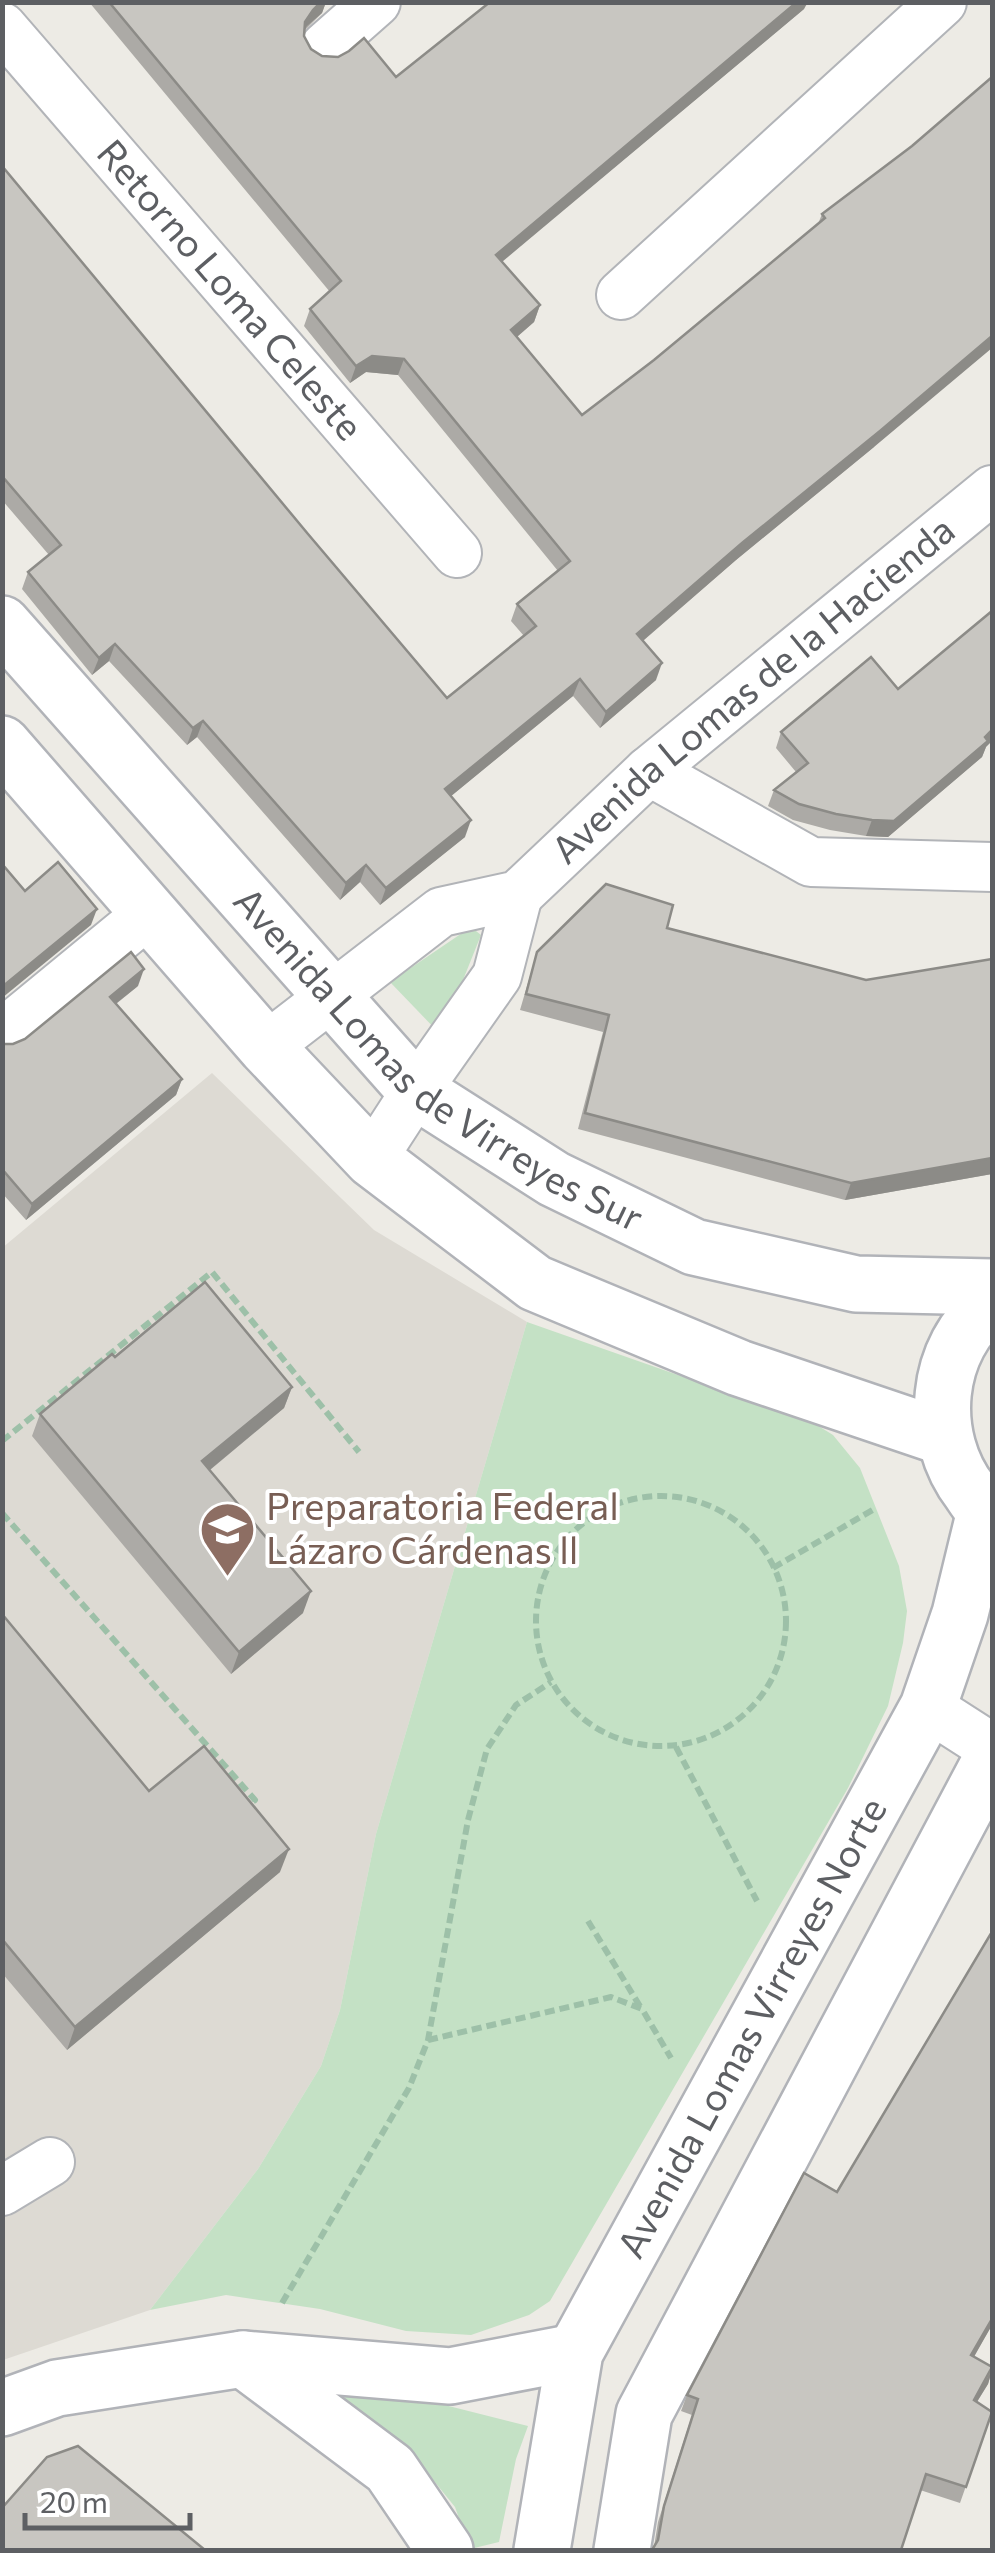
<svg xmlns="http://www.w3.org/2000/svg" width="995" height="2553" font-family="Commissioner,sans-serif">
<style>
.education{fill:#dddad3}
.green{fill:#c4e1c5}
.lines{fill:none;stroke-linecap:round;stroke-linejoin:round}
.street-casing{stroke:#b2b4b8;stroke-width:52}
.secondary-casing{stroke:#b1b3b8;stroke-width:60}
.path{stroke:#9dc0a8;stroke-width:6;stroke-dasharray:10 5;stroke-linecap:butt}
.street{stroke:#fff;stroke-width:48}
.secondary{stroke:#fff;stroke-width:55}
.wall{fill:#acaaa6}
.shaded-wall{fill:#8c8b87}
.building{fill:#c8c6c1;stroke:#8c8b87;stroke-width:2.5}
.labels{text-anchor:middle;stroke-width:8;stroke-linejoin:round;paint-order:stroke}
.street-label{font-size:38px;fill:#5d5f63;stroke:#fff}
.education-label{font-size:38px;fill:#785e54;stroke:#fff;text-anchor:start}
</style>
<rect width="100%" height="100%" fill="#edebe5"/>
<polygon class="education" points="212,1073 374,1230 527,1322 376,1834 340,2010 321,2066 258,2169 150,2310 3,2360 2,1248"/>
<g class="green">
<polygon points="471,927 481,935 441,1035 390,982"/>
<polygon points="527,1322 812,1422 833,1435 860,1468 899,1566 907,1611 903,1643 888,1706 848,1788 550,2301 529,2315 471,2335 406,2331 320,2309 226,2295 150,2310 258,2169 321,2066 340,2010 376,1834"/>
<polygon points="318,2383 421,2399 528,2426 516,2459 499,2542 470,2549 455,2507 413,2455"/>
</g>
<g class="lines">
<defs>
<g id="street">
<path id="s1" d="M 2,27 L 457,553"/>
<polyline points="325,47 376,2"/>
<polyline points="621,295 942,2"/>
<polyline points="649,771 811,862 992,867"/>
<polyline points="2,1034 149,913"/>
<path id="s2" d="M 266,1047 L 441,912 L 518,895 L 649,771 L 992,490"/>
<polyline points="372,1159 416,1091 497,976 518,895"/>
<polyline points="928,1707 992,1748"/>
<polyline points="2,2191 50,2162"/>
</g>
<g id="secondary">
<path id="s3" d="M 2,624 L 416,1091 L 554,1179 L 694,1247 L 856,1284 L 992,1287"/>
<polyline points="2,744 266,1047 372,1159 535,1283 739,1368 943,1437"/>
<path d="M 992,1304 C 934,1347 927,1437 971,1493 C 977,1502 982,1510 992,1515"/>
<polyline points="243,2359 390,2469 445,2550"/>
<polyline points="2,2408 57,2388 243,2359 450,2376 575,2352"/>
<path id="s4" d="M 542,2550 L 575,2352 L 928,1707 L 960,1614 L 985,1511"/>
<polyline points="622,2550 644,2414 992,1758"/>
</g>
</defs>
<use href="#street" class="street-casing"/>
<use href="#secondary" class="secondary-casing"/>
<g class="path">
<polyline points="2,1441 212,1272 359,1452"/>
<circle cx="661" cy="1621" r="125"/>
<polyline points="2,1513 255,1800 247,1806"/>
<polyline points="773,1568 876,1508"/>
<polyline points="676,1747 757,1901"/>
<polyline points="588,1921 641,2008"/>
<polyline points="428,2040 611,1997 642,2009 671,2058"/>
<polyline points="282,2303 409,2088 428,2040 468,1820 487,1749 516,1705 551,1682"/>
</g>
<use href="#street" class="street"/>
<use href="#secondary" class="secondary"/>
</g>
<g class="wall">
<polygon points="89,2 326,2 322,13 305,30 304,36 311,49 322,56 396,77 805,5 804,9 502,261 540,305 534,322 517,337 582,415 654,360 818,224 822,214 912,146 874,447 736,560 643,641 656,680 600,728 573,696 451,796 465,837 380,905 360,882 340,900 197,737 187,745 109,661 92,675 22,589 28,572 49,555 2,500 2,166 308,534 447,698 524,636 511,621 517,604 558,571 398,375 366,372 350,383 304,326 310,309 330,292"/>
<polygon points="898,689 986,747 982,757 888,837 866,836 830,830 793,820 768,806 774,790 796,772 776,748 781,732"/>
<polygon points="667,928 866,980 992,959 992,1174 845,1200 578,1129 603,1032 520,1010 537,952"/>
<polygon points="138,986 116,1004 182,1079 176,1095 26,1220 2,1193 2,1044 13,1044"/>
<polygon points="115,1357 292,1387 284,1408 210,1470 303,1613 231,1674 32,1436 40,1414"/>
<polygon points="2,1614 149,1791 280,1872 67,2050 2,1973"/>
<polygon points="992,1937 992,2325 974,2356 992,2371 988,2384 977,2402 992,2412 960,2503 920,2490 654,2547 658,2522 692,2415 681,2411 687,2395 837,2192"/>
</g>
<g class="shaded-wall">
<polygon points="321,2 326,2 322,13 307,26 299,39 305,22 313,10"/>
<polygon points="797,2 808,2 804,9 490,272 496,255"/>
<polygon points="540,305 534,322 505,347 511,330"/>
<polygon points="992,336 992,348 874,447 736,560 631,651 637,634 742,543"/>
<polygon points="372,356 404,359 398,375 366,372 350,383 356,366"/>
<polygon points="115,644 109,661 92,675 99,658"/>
<polygon points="662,663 656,680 600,728 606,712"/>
<polygon points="580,679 573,696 439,806 445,789"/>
<polygon points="203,721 197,737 187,745 193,728"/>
<polygon points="992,730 992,741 986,747 982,757 888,837 866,836 872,820"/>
<polygon points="471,820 465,837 380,905 386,888"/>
<polygon points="366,865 360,882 340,900 346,883"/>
<polygon points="97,909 91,925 2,998 2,987"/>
<polygon points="144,969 138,986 104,1013 110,997"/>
<polygon points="182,1079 176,1095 26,1220 32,1204"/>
<polygon points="992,1158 992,1174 845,1200 851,1183"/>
<polygon points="292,1387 284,1408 194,1483 202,1461"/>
<polygon points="311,1591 303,1613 231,1674 239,1652"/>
<polygon points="289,1849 280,1872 67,2050 75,2027"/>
<polygon points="992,2319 992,2325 966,2371 971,2355"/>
<polygon points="992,2370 988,2384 968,2416 974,2400"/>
</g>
<g class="building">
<polygon points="109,2 321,2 313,10 305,22 304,36 311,49 322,56 338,57 349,51 364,38 396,77 490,2 797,2 496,255 540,305 511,330 582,415 654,360 825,218 822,214 912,146 992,77 992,336 880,431 742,543 637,634 662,663 606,712 580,679 445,789 471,820 386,888 366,865 346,883 203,721 193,728 115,644 99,658 28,572 61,545 2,476 2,166 308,534 447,698 536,626 517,604 570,561 404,359 372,356 356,366 310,309 341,281"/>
<polygon points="992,611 992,730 985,737 988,741 894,821 872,820 836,814 799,804 774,790 808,763 781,732 871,657 898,689"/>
<polygon points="58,862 97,909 2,987 2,864 25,891"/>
<polygon points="606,884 673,905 667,928 866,980 992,959 992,1158 851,1183 585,1113 609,1015 526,994 537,952"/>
<polygon points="131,952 144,969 110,997 182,1079 32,1204 2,1169 2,1044 13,1044 25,1039"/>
<polygon points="205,1282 292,1387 202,1461 311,1591 239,1652 40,1414 112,1354 115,1357"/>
<polygon points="2,1614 149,1791 204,1746 289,1849 75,2027 2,1939"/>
<polygon points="990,1935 992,1937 992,2319 971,2355 992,2367 974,2400 992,2412 966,2487 926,2474 901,2550 652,2550 658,2540 664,2506 698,2399 687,2395 804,2173 837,2192"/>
<polygon points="78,2446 205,2550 3,2550 2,2508 47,2457"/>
</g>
<defs>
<symbol id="school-pin" viewBox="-11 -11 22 30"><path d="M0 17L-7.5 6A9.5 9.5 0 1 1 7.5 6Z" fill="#8d6e63" stroke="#fff"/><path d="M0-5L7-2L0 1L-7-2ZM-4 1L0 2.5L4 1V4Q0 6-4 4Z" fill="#fff"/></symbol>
</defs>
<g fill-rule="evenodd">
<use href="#school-pin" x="196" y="1498" width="63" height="86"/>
</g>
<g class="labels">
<g class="street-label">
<text dy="13" stroke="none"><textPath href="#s1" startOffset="348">Retorno Loma Celeste</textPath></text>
<text dy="13" stroke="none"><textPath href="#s2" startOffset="612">Avenida Lomas de la Hacienda</textPath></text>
<text dy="13" stroke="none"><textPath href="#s3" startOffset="622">Avenida Lomas de Virreyes Sur</textPath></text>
<text dy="13" stroke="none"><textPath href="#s4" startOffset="570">Avenida Lomas Virreyes Norte</textPath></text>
</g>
<g class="education-label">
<text x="266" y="1520">Preparatoria Federal<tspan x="266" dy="44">Lázaro Cárdenas ll</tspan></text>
</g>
</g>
<rect width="995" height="2553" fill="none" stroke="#5d5f63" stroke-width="10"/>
<path d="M25 2513v15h165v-15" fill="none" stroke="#5d5f63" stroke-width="5"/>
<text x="40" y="2513" font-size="30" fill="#5d5f63" stroke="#ffffff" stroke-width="8" paint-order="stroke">20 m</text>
</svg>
